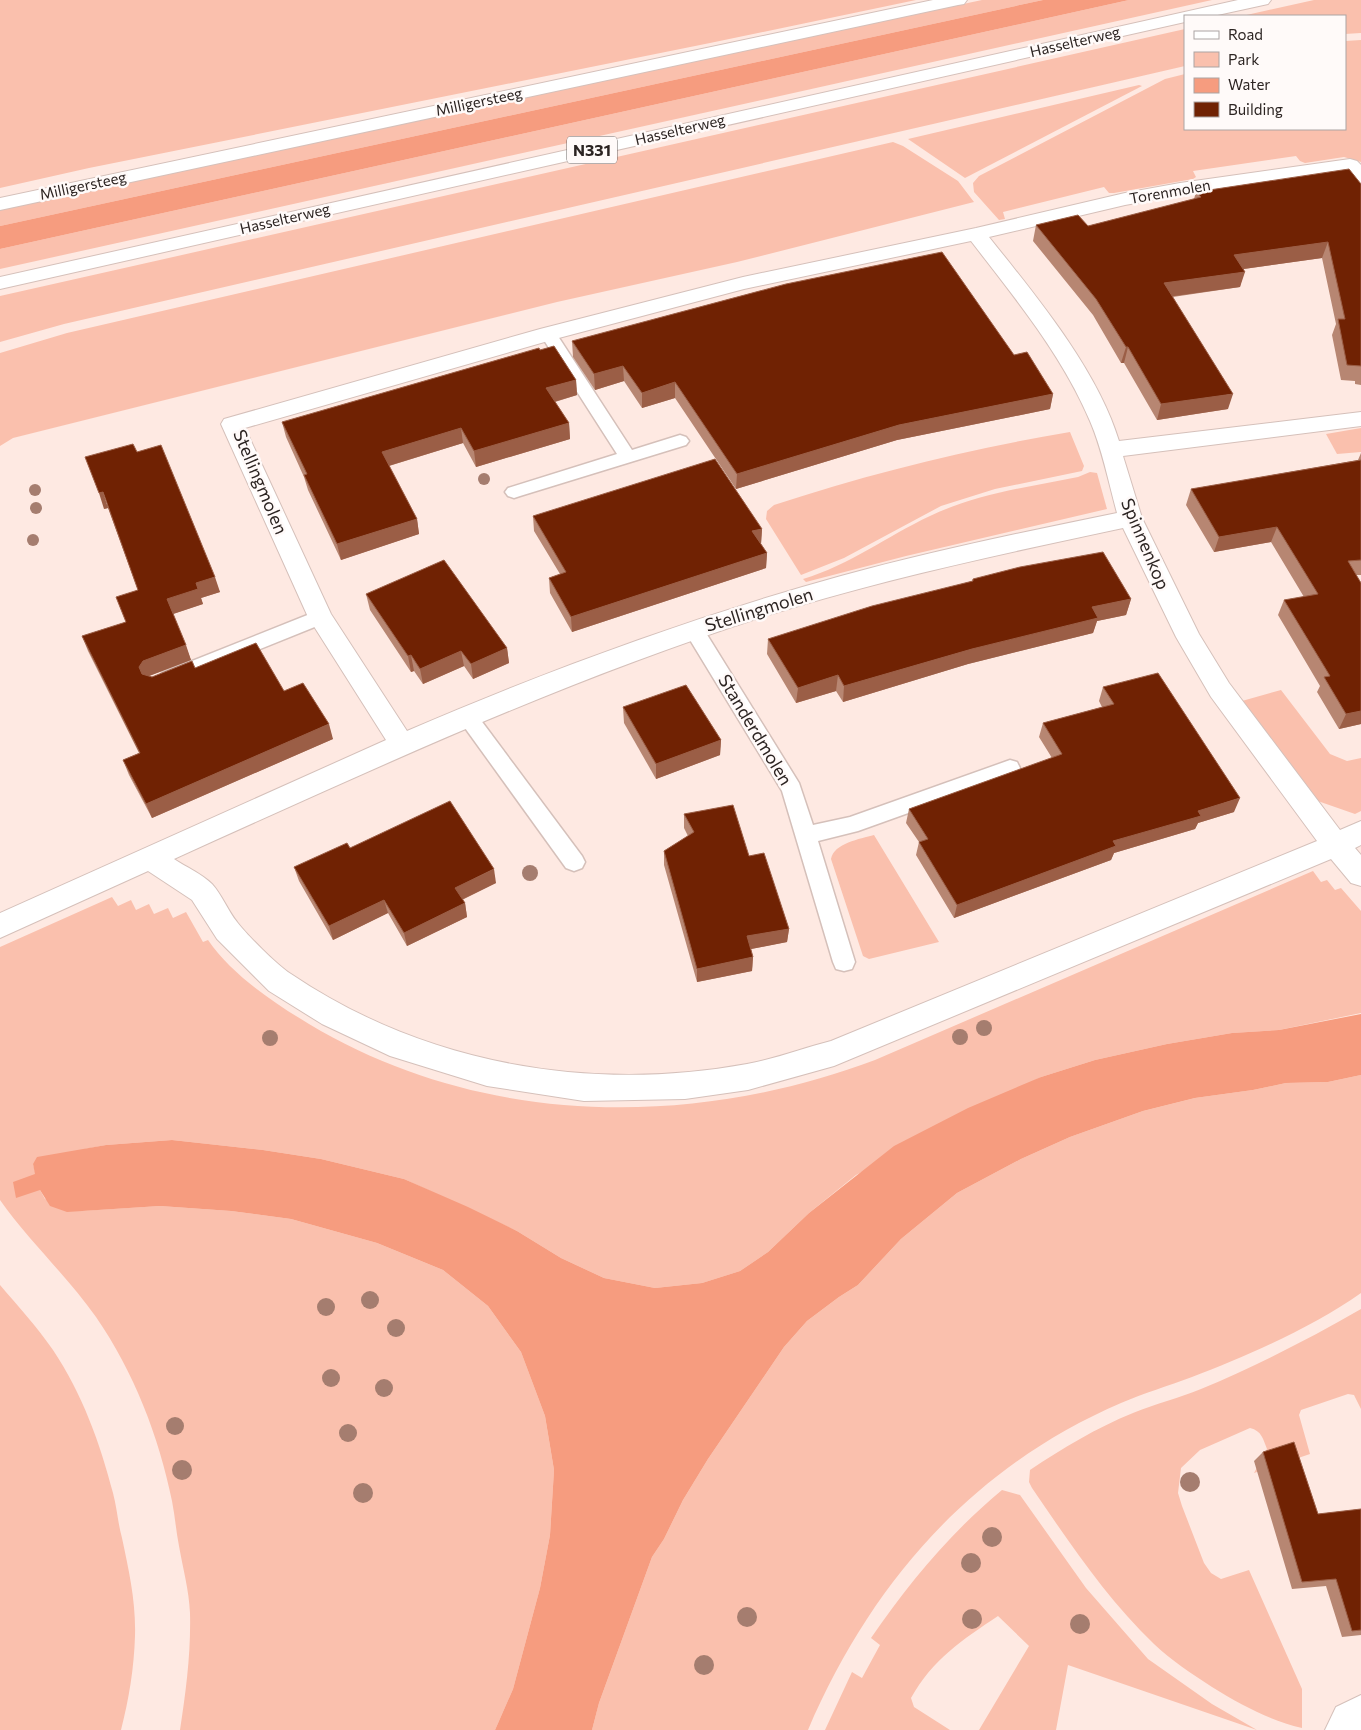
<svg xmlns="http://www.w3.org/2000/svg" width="1361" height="1730" font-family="Commissioner,sans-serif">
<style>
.green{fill:#fac0ad}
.water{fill:#f69c7f}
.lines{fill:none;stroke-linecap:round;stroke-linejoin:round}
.lane-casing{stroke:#d5c0ba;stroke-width:3}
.street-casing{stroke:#d5c0ba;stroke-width:2}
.primary-casing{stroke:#d5c0ba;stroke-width:2}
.lane{fill:#fff;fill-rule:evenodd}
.street{fill:#fff;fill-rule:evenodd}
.primary{fill:#fff;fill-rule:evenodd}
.tree{fill:#a57d6f}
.wall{fill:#b78672}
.shaded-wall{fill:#9b5e46}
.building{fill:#702203;stroke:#9b5e46}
.labels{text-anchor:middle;stroke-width:5;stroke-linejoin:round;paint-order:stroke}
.far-street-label{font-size:15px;fill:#2c2422;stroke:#fffaf9}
.shield{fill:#fffaf9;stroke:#6b6462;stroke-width:1}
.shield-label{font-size:16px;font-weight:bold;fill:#2c2422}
.street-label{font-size:18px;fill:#2c2422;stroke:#fffaf9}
</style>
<rect width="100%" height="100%" fill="#fee9e2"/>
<g class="green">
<polygon points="0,0 916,0 710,43 89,168 0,188"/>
<polygon points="982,0 1043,0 0,226 0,209"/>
<polygon points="1129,0 1212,0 0,269 0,249"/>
<polygon points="1314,0 1361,0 1361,33 1345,34 1345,16 1242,16"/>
<polygon points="1185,29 1185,66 64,324 0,342 0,296"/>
<polygon points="1361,40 1361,162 1344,157 1305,163 1300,161 1296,156 1193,171 1196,177 1193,179 1114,193 1109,193 1104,187 1003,212 1005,219 999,220 974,192 973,183 979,176 1165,79 1185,74 1185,129 1345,129 1345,41"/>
<polygon points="1139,85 1142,86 965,178 908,139"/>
<polygon points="893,142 903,146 958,181 974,202 737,262 557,302 13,438 0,446 0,353 67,333"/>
<polygon points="1361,428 1361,452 1337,454 1326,434"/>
<path d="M 1070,432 L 1084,466 L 1082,471 L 995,489 L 941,506 L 844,558 L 801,575 L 766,519 L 767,511 L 774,505 C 871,473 969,449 1070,432 Z"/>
<path d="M 1090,472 L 1097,473 L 1107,509 L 906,556 L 806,582 L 803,579 C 850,565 887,536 930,516 C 976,494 1028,487 1078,477 Z"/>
<polygon points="1281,690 1330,754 1347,761 1361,758 1361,811 1355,814 1312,799 1242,701"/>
<path d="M 874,835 L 939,942 L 869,959 L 863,956 L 831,859 C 834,843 860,839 874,835 Z"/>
<path d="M 1313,871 L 1321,882 L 1327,880 L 1335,890 L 1341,888 L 1361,911 L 1361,1013 L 1279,1030 L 1232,1033 L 1167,1044 L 1095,1060 L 1041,1077 L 856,1175 L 809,1213 L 768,1252 L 740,1271 L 702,1283 L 655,1288 L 604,1278 L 561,1258 L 517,1231 L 404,1179 L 321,1159 L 263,1150 L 172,1140 L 106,1145 L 85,1149 L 33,1164 L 40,1190 L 45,1199 L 81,1211 L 160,1206 L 231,1211 L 291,1219 L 377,1243 L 443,1270 L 488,1306 L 521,1352 L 545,1416 L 554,1470 L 550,1535 L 540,1588 L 513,1689 L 495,1730 L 180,1730 C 186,1691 191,1653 190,1613 C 189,1590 183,1569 179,1546 C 176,1531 175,1516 172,1501 C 159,1437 134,1372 96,1317 C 67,1276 29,1241 0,1200 L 0,947 L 112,897 L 118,906 L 131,900 L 136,910 L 149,904 L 154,914 L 168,908 L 173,918 L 186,912 L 203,942 L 208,940 C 232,975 273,1002 309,1024 C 481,1127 691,1129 875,1060 Z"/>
<path d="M 1361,1075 L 1361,1293 C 1313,1327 1247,1356 1192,1377 C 1168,1386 1144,1393 1121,1403 C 972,1467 871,1583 808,1730 L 592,1730 L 599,1703 L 652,1557 L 664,1539 L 683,1500 L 708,1459 L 784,1347 L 807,1321 L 839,1297 L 858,1285 L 901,1239 L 957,1193 L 1021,1159 L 1070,1137 L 1143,1111 L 1195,1098 L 1253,1090 L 1286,1083 L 1328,1082 Z"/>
<path d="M 0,1285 C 18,1306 37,1327 53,1350 C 82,1393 100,1443 113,1493 C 117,1508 118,1524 122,1538 C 129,1571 136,1602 135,1636 C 134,1668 129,1699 121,1730 L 0,1730 Z"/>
<path d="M 1361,1309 L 1361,1409 L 1354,1395 L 1348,1394 L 1301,1410 L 1299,1415 L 1310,1454 L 1254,1473 L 1267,1449 C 1263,1439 1262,1431 1250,1428 L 1200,1450 L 1181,1468 L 1178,1493 L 1182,1506 L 1204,1563 L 1211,1573 L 1221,1579 L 1249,1570 L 1302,1689 L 1302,1728 C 1269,1720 1241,1705 1212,1687 C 1192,1674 1171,1660 1154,1644 C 1106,1598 1069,1542 1032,1488 L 1029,1482 L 1030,1470 C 1063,1448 1096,1428 1133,1413 C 1155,1404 1179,1398 1201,1389 C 1256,1366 1309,1339 1361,1309 Z"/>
<path d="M 1002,1490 L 1020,1495 L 1086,1588 L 1148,1659 L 1212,1704 L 1257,1730 L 1068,1665 L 1056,1730 L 979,1730 L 1029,1646 L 998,1616 C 962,1640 933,1659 911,1698 L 914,1707 L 950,1730 L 825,1730 L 852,1672 L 862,1678 L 880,1645 L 871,1638 C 909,1583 950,1533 1002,1490 Z"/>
</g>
<g class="water">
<polygon points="1043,0 1129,0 0,249 0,226"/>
<polygon points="1361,1014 1361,1075 1328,1082 1286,1083 1253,1090 1195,1098 1143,1111 1070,1137 1021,1159 957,1193 901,1239 858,1285 839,1297 807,1321 784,1347 708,1459 683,1500 664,1539 652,1557 599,1703 592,1730 495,1730 513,1689 540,1588 550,1535 554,1470 545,1416 521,1352 488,1306 443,1270 377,1243 291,1219 231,1211 160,1206 67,1212 50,1206 40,1190 16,1198 13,1182 35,1174 33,1164 37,1157 106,1145 172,1140 263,1150 321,1159 404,1179 468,1207 517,1231 561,1258 604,1278 655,1288 702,1283 740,1271 768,1252 809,1213 894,1146 968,1108 1041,1077 1095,1060 1167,1044 1232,1033 1279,1030"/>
</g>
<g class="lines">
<defs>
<g id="lane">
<polygon points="548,329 554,330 632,450 680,435 686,437 689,441 686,445 520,496 514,498 508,496 505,492 508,488 617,454 540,334 542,330"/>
<polygon points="320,610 327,612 330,617 327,622 176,683 169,685 162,683 159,678 162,673"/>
<polygon points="694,623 701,625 799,783 813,825 850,817 1010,760 1017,762 1020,768 1017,774 858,831 818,841 855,962 852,969 844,971 836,969 833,962 782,791 684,630 687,625"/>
<polygon points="467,708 474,711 582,856 585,862 582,868 574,871 566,868 460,721 457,716 460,711"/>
</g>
<g id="street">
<polygon points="933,0 967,0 964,4 958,5 0,210 0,198"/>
<path d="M 1350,159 L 1357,161 L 1361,165 L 1361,183 L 1354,181 L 1345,171 L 1180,195 L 1125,205 L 989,237 C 1036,296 1097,369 1119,441 L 1361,412 L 1361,426 L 1123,456 L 1142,518 L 1199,634 L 1229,683 L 1340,830 L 1361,821 L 1361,845 L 1355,848 L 1361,855 L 1361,886 L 1351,883 L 1331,859 L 834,1066 L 748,1090 L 685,1099 L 584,1101 L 487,1086 L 390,1056 L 322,1024 L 269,991 L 217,939 L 192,900 L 148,871 L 0,938 L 0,913 L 386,740 L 308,617 L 221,424 L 224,419 L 540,329 L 743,277 L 976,228 L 1125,193 L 1180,183 ZM 971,241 C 1015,298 1062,355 1090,421 C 1102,448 1109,484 1117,513 C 1024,532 932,551 841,576 C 693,617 548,670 407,731 L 331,614 L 245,428 L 555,339 L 744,289 ZM 1123,528 L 1176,637 L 1211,697 L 1317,841 L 831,1041 C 803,1048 775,1059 747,1064 C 590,1093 424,1064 291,974 C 278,966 247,935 237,922 C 228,911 222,895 212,884 C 202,874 186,867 174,859 C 366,772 558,683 759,618 C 878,580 1001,554 1123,528 Z"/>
<polygon points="1361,1695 1361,1730 1325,1730 1336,1707"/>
</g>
<polygon id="primary" points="1238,0 1271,0 1268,4 1213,16 1185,16 1185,22 0,289 0,277"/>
</defs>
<use href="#lane" class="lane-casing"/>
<use href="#street" class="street-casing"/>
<use href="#primary" class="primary-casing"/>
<use href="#lane" class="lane"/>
<use href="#street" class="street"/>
<use href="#primary" class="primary"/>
</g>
<g class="tree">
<circle cx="484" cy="479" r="6"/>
<circle cx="35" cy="490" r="6"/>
<circle cx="36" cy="508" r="6"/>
<circle cx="33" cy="540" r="6"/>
<circle cx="530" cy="873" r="8"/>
<circle cx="984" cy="1028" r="8"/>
<circle cx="960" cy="1037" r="8"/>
<circle cx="270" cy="1038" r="8"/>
<circle cx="370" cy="1300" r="9"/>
<circle cx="326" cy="1307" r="9"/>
<circle cx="396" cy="1328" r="9"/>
<circle cx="331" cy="1378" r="9"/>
<circle cx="384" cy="1388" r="9"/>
<circle cx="175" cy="1426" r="9"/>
<circle cx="348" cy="1433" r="9"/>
<circle cx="182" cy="1470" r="10"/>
<circle cx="1190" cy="1482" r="10"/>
<circle cx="363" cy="1493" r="10"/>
<circle cx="992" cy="1537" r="10"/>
<circle cx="971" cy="1563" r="10"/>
<circle cx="747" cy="1617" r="10"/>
<circle cx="972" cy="1619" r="10"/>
<circle cx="1080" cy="1624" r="10"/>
<circle cx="704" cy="1665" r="10"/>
</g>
<g class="wall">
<polygon points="1361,184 1361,385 1355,384 1355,381 1341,380 1332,335 1336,324 1322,258 1244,269 1240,287 1173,297 1228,409 1157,420 1124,363 1121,363 1093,315 1033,241 1036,225 1088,226 1194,199 1196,192"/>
<polygon points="572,341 1014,355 1053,394 1050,409 897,440 736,489 675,398 642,408 624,381 595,390 573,357"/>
<polygon points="576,380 577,395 555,402 569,423 570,439 476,467 463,443 389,466 417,519 419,534 341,560 308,490 304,477 286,437 282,422"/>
<polygon points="137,452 220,592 201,598 203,604 173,614 191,660 149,676 152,677 195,668 284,691 333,739 152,818 129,775 123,760 139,753 88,651 82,636 126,622 138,590 108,508 104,509"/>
<polygon points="1361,453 1361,575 1356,575 1361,583 1361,724 1339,729 1317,692 1320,686 1278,615 1284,600 1304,597 1271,542 1214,552 1186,505 1191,489 1358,460"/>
<polygon points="533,516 762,529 761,544 767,553 766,568 572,632 550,593 549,578 560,574 534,531"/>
<polygon points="973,579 1131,599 1126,615 1097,621 1093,633 968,664 843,702 836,691 796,703 767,654 768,639 972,581"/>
<polygon points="366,594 507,648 509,663 473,679 464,666 423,684 414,671 411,672 370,610"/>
<polygon points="1103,687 1234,812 1198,823 1195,829 1114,853 1111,860 954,918 916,855 919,842 906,823 909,809 1052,758 1039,737 1043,723 1102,707 1099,701"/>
<polygon points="623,707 721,740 720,755 656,779 624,723"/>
<polygon points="684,814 749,856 789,929 787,942 751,949 753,957 752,971 697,982 664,865 664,851 688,836 684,828"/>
<polygon points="350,848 496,883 462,900 465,903 467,917 407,946 388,913 333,940 299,881 294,867"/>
<polygon points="1263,1452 1318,1514 1361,1509 1361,1635 1342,1637 1326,1586 1292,1589 1254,1461"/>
</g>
<g class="shaded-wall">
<polygon points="1328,242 1322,258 1229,271 1234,255"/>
<polygon points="1245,272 1240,287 1160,298 1164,283"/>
<polygon points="1126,347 1128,347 1124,363 1121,363"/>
<polygon points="623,366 624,381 595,390 594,374"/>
<polygon points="576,380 577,395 547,404 546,388"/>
<polygon points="675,382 675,398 642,408 642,393"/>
<polygon points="1053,394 1050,409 897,440 736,489 737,474 899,425"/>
<polygon points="1233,394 1228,409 1157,420 1161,404"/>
<polygon points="569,423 570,439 476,467 474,451"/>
<polygon points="461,428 463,443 385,467 382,452"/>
<polygon points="103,492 108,508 104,509 99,493"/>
<polygon points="417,519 419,534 341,560 337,544"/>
<polygon points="1277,527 1271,542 1214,552 1219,537"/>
<polygon points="762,529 761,544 752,531"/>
<polygon points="767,553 766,568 572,632 571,617"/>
<polygon points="215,577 220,592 201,598 203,604 173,614 167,599 196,583"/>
<polygon points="1131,599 1126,615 1097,621 1093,633 968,664 843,702 844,686 972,649 1092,607"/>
<polygon points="186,645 191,660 149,676 145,682 139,667 143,661"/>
<polygon points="507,648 509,663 473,679 471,664"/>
<polygon points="461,651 464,666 423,684 420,669"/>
<polygon points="411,655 414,671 411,672 408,656"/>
<polygon points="838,675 836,691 796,703 798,688"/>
<polygon points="1361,711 1361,724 1339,729 1346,714"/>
<polygon points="329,724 333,739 152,818 146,804"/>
<polygon points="721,740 720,755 656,779 656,764"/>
<polygon points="1240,798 1234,812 1198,823 1195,829 1114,853 1111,860 954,918 957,905 1113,841 1198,811"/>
<polygon points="494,869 496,883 457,902 455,888"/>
<polygon points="384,900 388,913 333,940 329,926"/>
<polygon points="465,903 467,917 407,946 404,933"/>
<polygon points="789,929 787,942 746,950 747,936"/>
<polygon points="753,957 752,971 697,982 697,969"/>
</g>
<g class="building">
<polygon points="1349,169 1361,184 1361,366 1347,365 1338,319 1345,319 1328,242 1234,255 1245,272 1164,283 1233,394 1161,404 1128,347 1126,347 1096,299 1036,225 1078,215 1088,226 1201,197 1196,192"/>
<polygon points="942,252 1014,355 1027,352 1053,394 899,425 737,474 675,382 642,393 623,366 594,374 572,341 786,284"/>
<polygon points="554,346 576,380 546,388 569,423 474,451 461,428 382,452 417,519 337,544 304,475 307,474 282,422 539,348 540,350"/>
<polygon points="133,444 137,452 161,445 215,577 196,583 198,589 167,599 186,645 143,661 139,667 142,674 152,677 192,661 195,668 256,643 284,691 303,683 329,724 146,804 123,760 140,753 82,636 126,622 116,597 138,590 103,492 99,493 85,457"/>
<polygon points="715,459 762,529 752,531 767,553 571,617 549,578 566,572 533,516"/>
<polygon points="1361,460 1361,560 1348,561 1361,583 1361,711 1346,714 1324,677 1330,676 1284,600 1318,594 1277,527 1219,537 1191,489"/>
<polygon points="1103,552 1131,599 1092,607 1098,618 972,649 844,686 838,675 798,688 768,639 872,606 973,581 973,579 1020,567"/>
<polygon points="444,560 507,648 471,664 461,651 420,669 411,655 408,656 366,594"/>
<polygon points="1158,673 1240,798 1198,811 1201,816 1113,841 1116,846 957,905 919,842 928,839 909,809 1062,754 1043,723 1114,704 1103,687"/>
<polygon points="686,685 721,740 656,764 623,707"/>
<polygon points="450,801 494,869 455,888 465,903 404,933 384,900 329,926 294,867 347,843 350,848"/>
<polygon points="733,805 749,856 764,853 789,929 747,936 753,957 697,969 664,851 694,832 684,814"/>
<polygon points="1294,1442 1318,1514 1361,1509 1361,1630 1352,1631 1336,1579 1302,1582 1263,1452"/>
</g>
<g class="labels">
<g class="far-street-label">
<text transform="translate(1075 42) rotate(-13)" y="5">Hasselterweg</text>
<text transform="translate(479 102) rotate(-12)" y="5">Milligersteeg</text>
<text transform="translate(680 130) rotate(-13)" y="5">Hasselterweg</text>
<text transform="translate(83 186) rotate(-12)" y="5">Milligersteeg</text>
<text transform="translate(1170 192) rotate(-10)" y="5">Torenmolen</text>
<text transform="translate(285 219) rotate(-13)" y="5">Hasselterweg</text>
</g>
<rect class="shield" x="567" y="136.5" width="50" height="27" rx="4"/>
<g class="shield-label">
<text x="592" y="156">N331</text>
</g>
<g class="street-label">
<text transform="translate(260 482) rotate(67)" y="6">Stellingmolen</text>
<text transform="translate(1145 544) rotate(67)" y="6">Spinnenkop</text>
<text transform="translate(759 610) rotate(-17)" y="6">Stellingmolen</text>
<text transform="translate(755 730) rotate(59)" y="6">Standerdmolen</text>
</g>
</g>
<rect x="1184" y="15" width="162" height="115" fill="#fffaf9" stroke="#aba4a3"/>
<rect x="1194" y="31" width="25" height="8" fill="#ffffff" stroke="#aba4a3"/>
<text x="1228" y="40" font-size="15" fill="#2c2422">Road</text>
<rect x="1194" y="52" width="25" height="15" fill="#fac0ad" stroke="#aba4a3"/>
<text x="1228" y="65" font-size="15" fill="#2c2422">Park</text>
<rect x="1194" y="78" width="25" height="15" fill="#f69c7f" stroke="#aba4a3"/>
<text x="1228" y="90" font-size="15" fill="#2c2422">Water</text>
<rect x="1194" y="102" width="25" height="15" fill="#702203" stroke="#aba4a3"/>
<text x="1228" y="115" font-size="15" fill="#2c2422">Building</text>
</svg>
